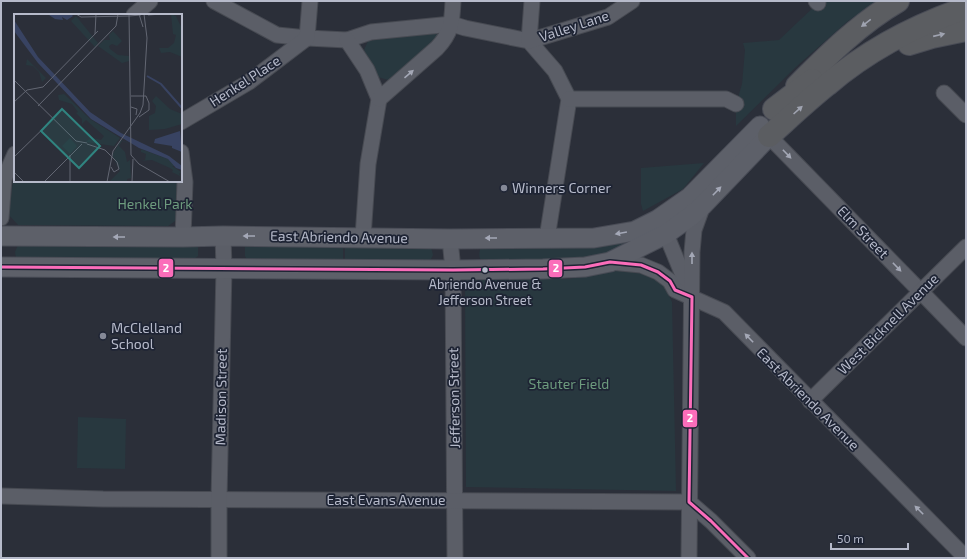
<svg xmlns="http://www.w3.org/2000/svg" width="967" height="559" font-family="'Exo 2',sans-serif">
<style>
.green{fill:#28383f}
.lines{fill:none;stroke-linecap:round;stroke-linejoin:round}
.minor-casing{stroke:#474a52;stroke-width:17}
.major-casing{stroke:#494c56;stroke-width:21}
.highway-casing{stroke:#484b55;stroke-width:24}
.minor{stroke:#5b5e67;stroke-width:15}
.major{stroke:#5d6069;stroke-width:19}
.highway{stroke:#5b5d61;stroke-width:22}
.bus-1-casing{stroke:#1e2434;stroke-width:6}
.bus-1{stroke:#fb6dba;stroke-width:3}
.oneway{fill:#9fa3b0}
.oneway2{fill:#a4a8b6}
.oneway3{fill:#a4a8b7}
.poi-dot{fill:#858997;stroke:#1e2434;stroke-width:1.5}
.bus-dot{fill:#b6baca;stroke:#1e2434;stroke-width:1.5}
.labels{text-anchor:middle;stroke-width:3.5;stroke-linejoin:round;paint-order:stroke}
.bus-label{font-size:13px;fill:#b6baca;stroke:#1e2434}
.street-label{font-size:14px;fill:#b6baca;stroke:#1e2434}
.poi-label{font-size:14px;fill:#b6baca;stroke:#1e2434;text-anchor:start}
.park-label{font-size:14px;fill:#6d9b7e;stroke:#1e2434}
.inset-river{fill:none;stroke:#384362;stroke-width:2}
.inset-road{fill:none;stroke:#636773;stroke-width:1}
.view{fill:#308480;fill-opacity:0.15;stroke:#308480;stroke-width:2}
.inset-edge{fill:none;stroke:#b6baca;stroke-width:2}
.line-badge{stroke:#1e2434;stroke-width:1.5}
.badge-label{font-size:11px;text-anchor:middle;font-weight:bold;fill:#fff}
</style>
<rect width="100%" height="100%" fill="#2b2f39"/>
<g class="green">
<polygon points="816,1 877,1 848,21 797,66 736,126 736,104 742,84 745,50 743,43 779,40 818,3"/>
<polygon points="434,32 441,35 392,81 378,77 364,50 368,41"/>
<polygon points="704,163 683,189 643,211 641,204 641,168"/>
<polygon points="15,169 15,181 178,181 178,219 168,226 18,225 9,215 14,172"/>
<path d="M 638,237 L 629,246 L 588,259 L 482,261 C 478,258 479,251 481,247 Z"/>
<polygon points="197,244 198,247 198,256 193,260 19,258 16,258 15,252 18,245"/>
<polygon points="343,244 343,260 247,260 245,256 245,246"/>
<polygon points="345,245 431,247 433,255 431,259 429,260 345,260"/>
<polygon points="634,268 663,283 672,302 676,491 466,487 465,279 568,279"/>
<polygon points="78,417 126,419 125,469 77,468"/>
</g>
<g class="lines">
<defs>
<g id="minor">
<polyline points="214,1 277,35 307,38 347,40 371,32 452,24 465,28 529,41 555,71 569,99 547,238"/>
<polyline points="532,1 529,41 608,17 632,1"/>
<polyline points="816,1 818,3"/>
<polyline points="134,15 150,1"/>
<polyline points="347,40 367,70 379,99 368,164 363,237"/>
<polyline points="944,93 966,115"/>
<path d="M 379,99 L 437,48 C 452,32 452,22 453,1"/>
<polyline points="569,99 726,99 736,104"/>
<polyline points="181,122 249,82 307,38 310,1"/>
<polyline points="763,130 966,338"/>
<polyline points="181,152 185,182 183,237"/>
<polyline points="1,218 4,179 15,154"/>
<polyline points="660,225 666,234 689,290"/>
<polyline points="450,239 453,270 455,558"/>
<polyline points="610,262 641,265 658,272 670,281 675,290 724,312 966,558"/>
<polyline points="810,401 966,247"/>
<polyline points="1,496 103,499 689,502 711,521 748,558"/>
<polyline points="219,558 219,499 224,268 223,236"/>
<polyline points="689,558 692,252 694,230 703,205"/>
</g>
<g id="major">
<polyline points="1,236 183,237 223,236 450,239 594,238 635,231 657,220 690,197 760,126"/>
<polyline points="1,267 453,270 543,269 585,267 610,262 666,234 691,216 703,205 769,136"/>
</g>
<g id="highway">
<polyline points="909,44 932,37 966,30"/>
<path d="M 797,86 C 828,55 860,23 898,1"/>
<polyline points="774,109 812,80"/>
<path d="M 769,136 C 788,119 807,101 827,85 C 867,51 916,25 966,8"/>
</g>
</defs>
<use href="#minor" class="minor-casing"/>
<use href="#major" class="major-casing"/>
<use href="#highway" class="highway-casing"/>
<use href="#minor" class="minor"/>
<use href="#major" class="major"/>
<use href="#highway" class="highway"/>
<defs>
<polyline id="bus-1" points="1,267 453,270 543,269 585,267 610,262 641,265 658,272 670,281 675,290 692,297 689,502 711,521 748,558"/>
</defs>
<use href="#bus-1" class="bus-1-casing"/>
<use href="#bus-1" class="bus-1"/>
</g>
<defs><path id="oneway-solid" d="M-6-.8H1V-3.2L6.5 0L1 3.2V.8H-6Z"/></defs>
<g class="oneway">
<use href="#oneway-solid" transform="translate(866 23) rotate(142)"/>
<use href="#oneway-solid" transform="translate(939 35) rotate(-13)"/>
<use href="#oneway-solid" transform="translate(798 110) rotate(-42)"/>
</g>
<g class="oneway2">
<use href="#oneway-solid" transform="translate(409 74) rotate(-41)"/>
<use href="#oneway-solid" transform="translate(787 154) rotate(46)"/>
<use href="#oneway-solid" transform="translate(692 258) rotate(-90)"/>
<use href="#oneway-solid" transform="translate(897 267) rotate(46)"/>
<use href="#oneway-solid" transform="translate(749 338) rotate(-134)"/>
<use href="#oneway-solid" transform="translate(919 510) rotate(-135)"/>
</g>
<g class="oneway3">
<use href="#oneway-solid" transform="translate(717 191) rotate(-46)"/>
<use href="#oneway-solid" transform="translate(621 233) rotate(170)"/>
<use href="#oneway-solid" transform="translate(249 236) rotate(-180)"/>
<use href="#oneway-solid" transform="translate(119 237) rotate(-180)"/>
<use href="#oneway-solid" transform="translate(491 238) rotate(180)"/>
</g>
<g class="poi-dot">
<circle cx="504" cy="188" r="4"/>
<circle cx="103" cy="336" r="4"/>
</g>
<circle class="bus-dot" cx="485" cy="270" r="3.5"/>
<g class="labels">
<g class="bus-label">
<text x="485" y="289">Abriendo Avenue &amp;<tspan x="485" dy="16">Jefferson Street</tspan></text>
</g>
<g class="street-label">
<text transform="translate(574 26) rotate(-18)" y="5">Valley Lane</text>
<text transform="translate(245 81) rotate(-33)" y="5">Henkel Place</text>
<text transform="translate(863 232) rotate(46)" y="5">Elm Street</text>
<text transform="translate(339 237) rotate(1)" y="5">East Abriendo Avenue</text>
<text transform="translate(888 324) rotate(-45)" y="5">West Bicknell Avenue</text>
<text transform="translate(221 397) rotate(-89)" y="5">Madison Street</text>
<text transform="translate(454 398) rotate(-91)" y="5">Jefferson Street</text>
<text transform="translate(808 399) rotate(45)" y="5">East Abriendo Avenue</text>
<text x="386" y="505">East Evans Avenue</text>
</g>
<g class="poi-label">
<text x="512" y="193">Winners Corner</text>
<text x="111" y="333">McClelland<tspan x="111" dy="16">School</tspan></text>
</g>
<g class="park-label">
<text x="155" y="209">Henkel Park</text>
<text x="569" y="389">Stauter Field</text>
</g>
</g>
<g transform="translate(14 14)">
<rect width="168" height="168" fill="#2b2f39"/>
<path d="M 157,0 L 162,2 L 168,15 L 168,43 L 156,38 L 147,39 L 145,34 L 154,34 L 160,29 L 162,21 L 159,20 ZM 62,2 L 84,29 L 81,33 L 57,7 ZM 99,17 L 108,27 L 103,32 L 98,30 L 95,32 L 96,35 L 104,41 L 115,42 L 115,47 L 108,49 L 84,32 L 90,26 L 96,26 L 95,21 ZM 13,45 L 32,64 L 28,68 L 25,58 L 19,52 L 12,51 ZM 50,80 L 76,105 L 106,124 L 100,132 L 72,128 L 75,125 L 80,126 L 79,124 L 87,126 L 90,122 L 72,106 L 68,110 L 68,105 L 62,99 L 64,98 L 58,90 L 45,86 L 44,81 ZM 142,82 L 156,95 L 168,100 L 168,110 L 151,115 L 135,116 L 135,102 L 141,99 L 142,92 L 138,87 ZM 56,124 L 63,132 L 56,140 L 48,132 ZM 107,126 L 117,130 L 108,127 L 105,132 L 111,138 L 113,148 L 116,146 L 117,164 L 113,165 L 113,168 L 95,168 L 106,157 L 98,141 ZM 127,135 L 154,145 L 161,152 L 158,152 L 167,158 L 165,160 L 168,163 L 158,158 L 159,156 L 156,154 L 138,146 L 127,147 L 131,146 L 132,140 L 127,138 Z" fill="#28383f"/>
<path d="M 57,0 L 59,2 L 53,6 L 48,3 L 49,6 L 41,5 L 35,1 ZM 0,6 L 24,43 L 76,98 L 107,119 L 155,142 L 168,152 L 168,156 L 162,154 L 154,145 L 125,134 L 77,105 L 24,49 L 0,17 ZM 166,117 L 168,138 L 158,134 L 158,132 L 140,129 L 141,125 Z" fill="#384362"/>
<path class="inset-river" d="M 133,62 L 147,70 L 168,94"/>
<path class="inset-road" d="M 62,0 L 67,3 L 115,2M 115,0 L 117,141 L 125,150 L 156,168M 125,0 L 129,13M 134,1 L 148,0M 115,2 L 127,1M 81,20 L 82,0M 0,66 L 62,127 L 73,129M 117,82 L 132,82 L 135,89M 0,88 L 13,76 L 29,73 L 84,17M 24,92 L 102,12 L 104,0M 117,93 L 123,95 L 122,101M 125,103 L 135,96 L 135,89M 73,130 L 91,136 L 103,148 L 105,155 L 100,158 L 97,153M 56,141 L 56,168M 0,143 L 39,105M 0,158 L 10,168M 30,168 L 68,130M 93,168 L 99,137 L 126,99 L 129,91 L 133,24 L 130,0M 118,168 L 119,145"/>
<path class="view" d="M 48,95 L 86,132 L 65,154 L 27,117 Z"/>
<rect width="168" height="168" class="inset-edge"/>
</g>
<g class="line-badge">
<rect x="158" y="258" width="16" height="20" rx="4" fill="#fb6dba"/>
<rect x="548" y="259" width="15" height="19" rx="4" fill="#fb6dba"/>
<rect x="682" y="409" width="16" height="19" rx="4" fill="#fb6dba"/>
</g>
<g class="badge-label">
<text x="166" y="272">2</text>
<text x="556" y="272">2</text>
<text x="690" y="422">2</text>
</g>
<rect width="967" height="559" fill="none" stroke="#b6baca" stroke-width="4"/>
<path d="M831 543v6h77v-6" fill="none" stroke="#b6baca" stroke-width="2"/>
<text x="837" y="543" font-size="12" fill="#b6baca" stroke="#1e2434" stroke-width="3" paint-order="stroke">50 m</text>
</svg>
